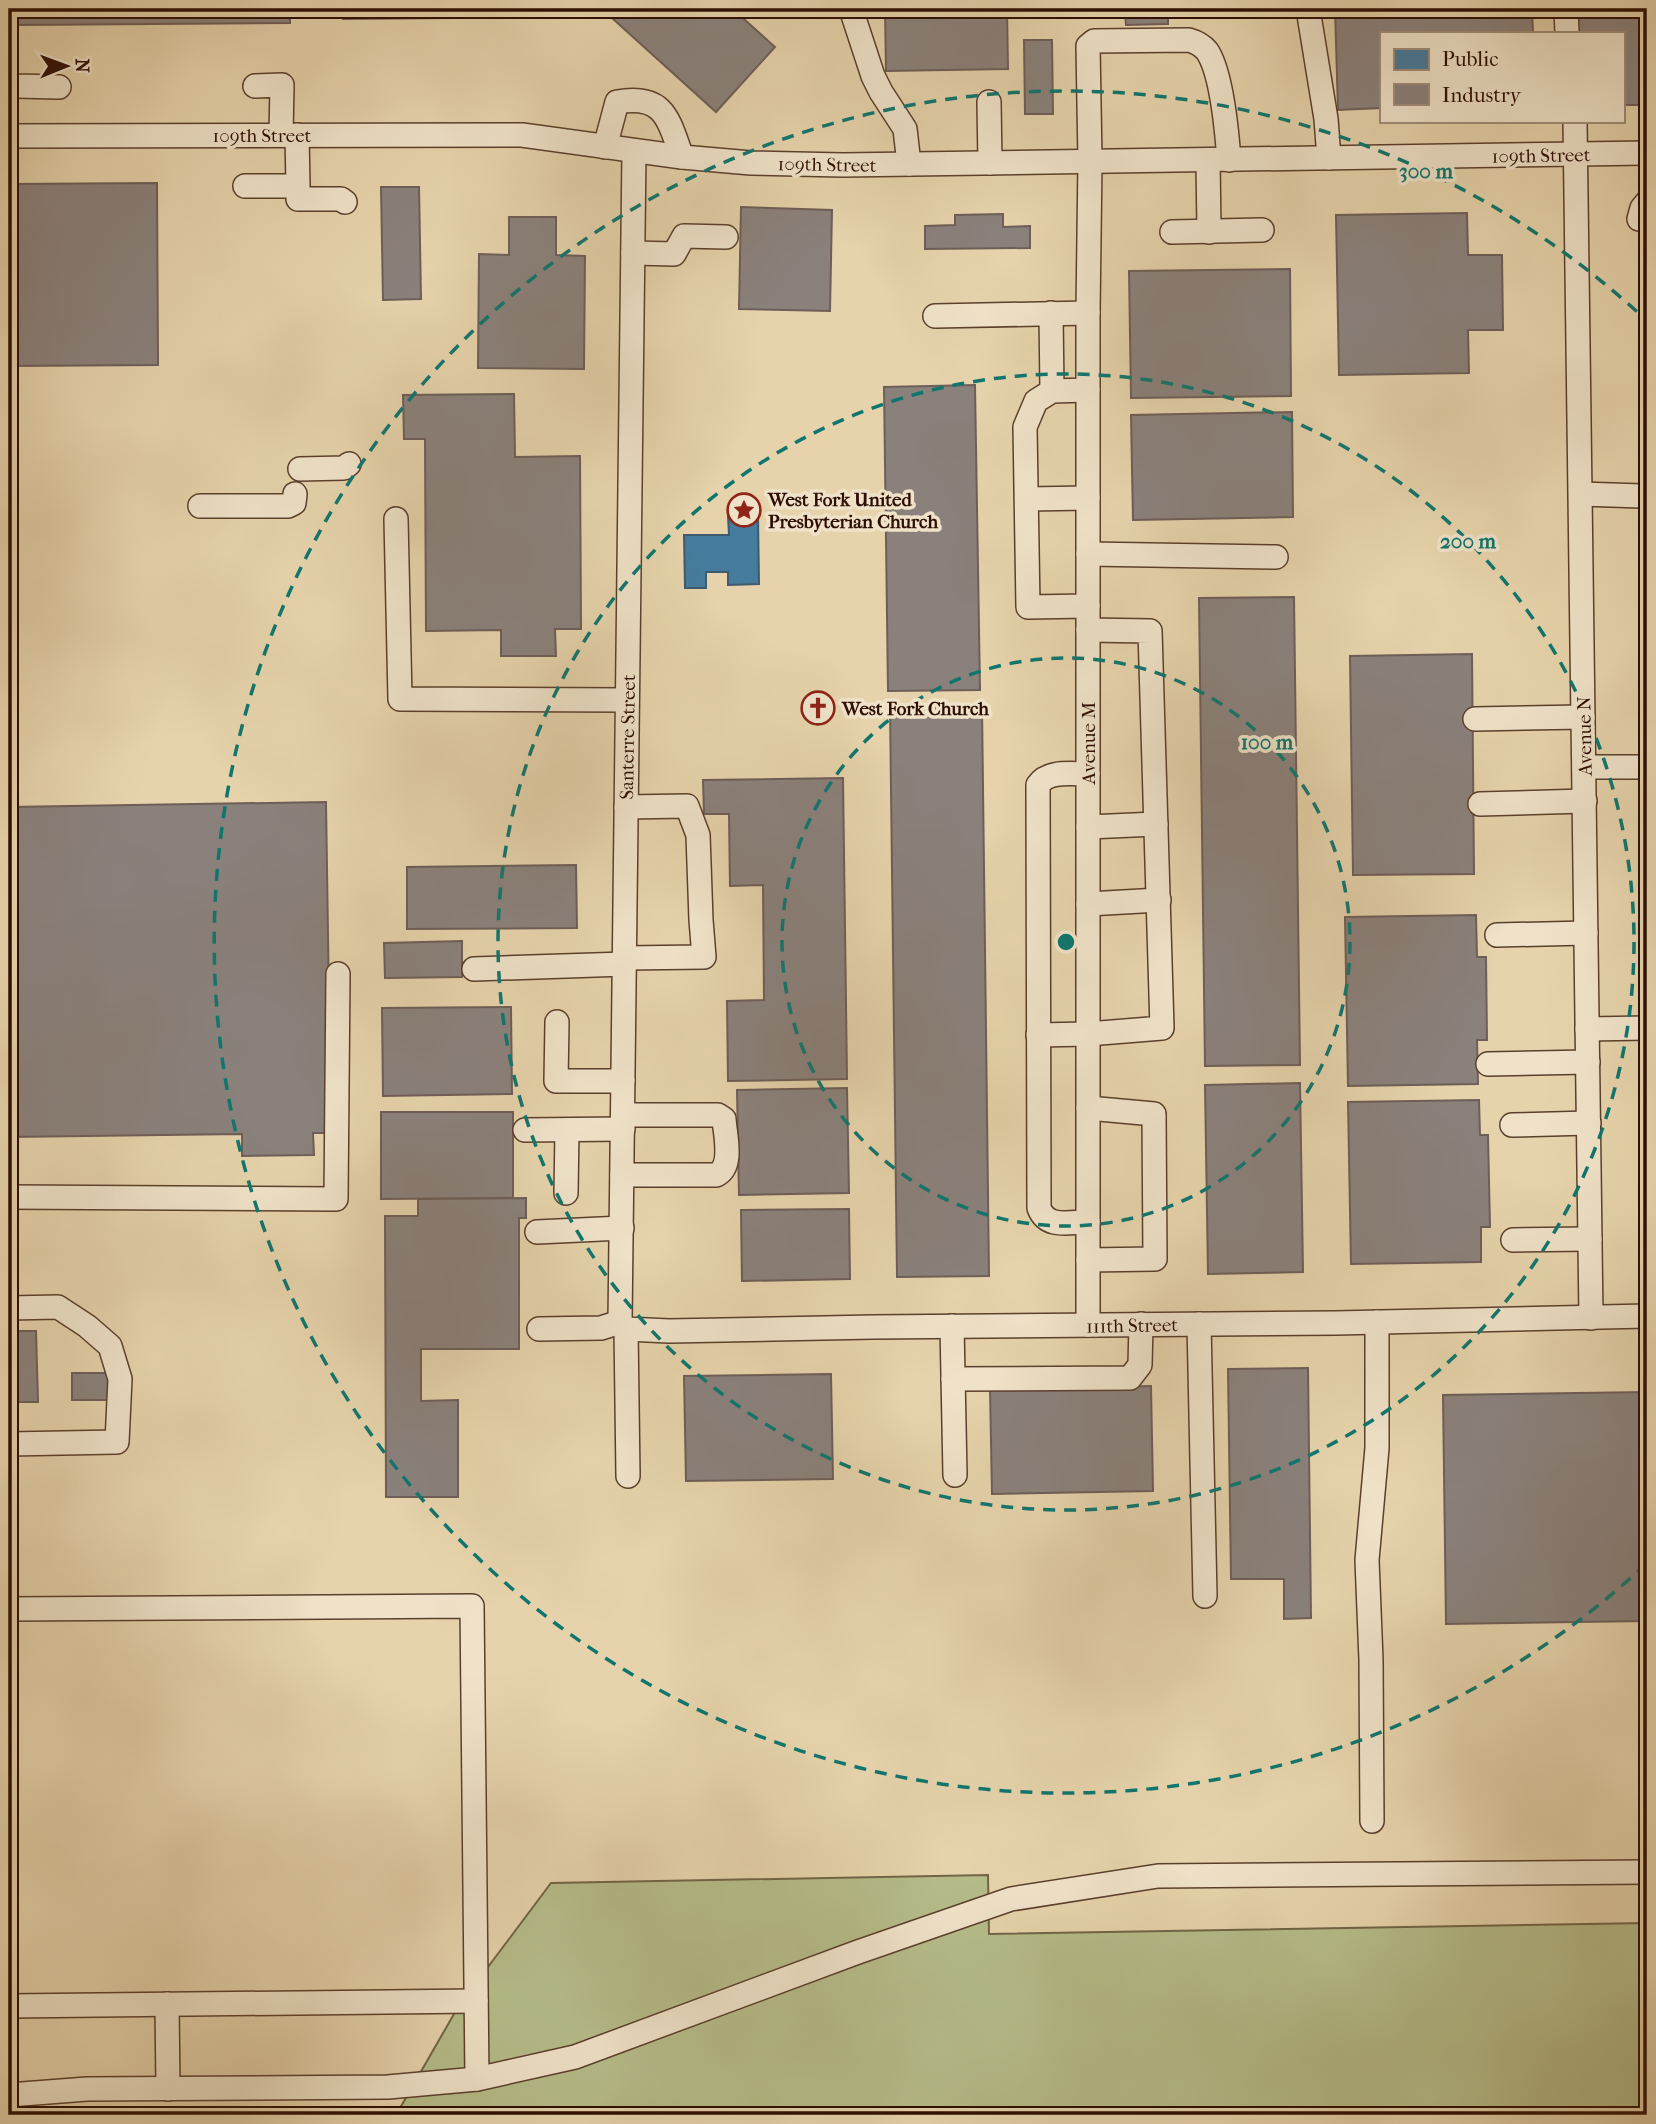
<svg xmlns="http://www.w3.org/2000/svg" width="1656" height="2124" font-family="'IM FELL French Canon',serif">
<style>
.green{fill:#b5bc89;stroke:#716546;stroke-width:2}
.public{fill:#457b9d;stroke:#3e5a6f;stroke-width:2}
.industry{fill:#8a817c;stroke:#6e5e58;stroke-width:2}
.lines{fill:none;stroke-linecap:round;stroke-linejoin:round}
.minor-casing{stroke:#5b3f2d;stroke-width:26}
.minor{stroke:#efe2c8;stroke-width:23}
.ring{fill:none;stroke:#0f766e;stroke-width:3.5;stroke-dasharray:12 9}
.labels{text-anchor:middle;stroke-width:7;stroke-linejoin:round;paint-order:stroke}
.street-label{font-size:19px;fill:#2d0e03;stroke:#efe2c8}
.poi-label{font-size:19px;font-weight:bold;fill:#2d0e03;stroke:#efe2c8;text-anchor:start}
.centre{fill:#0f766e;stroke:#efe2c8;stroke-width:3.5}
.ring-label{font-size:21px;text-anchor:middle;font-weight:bold;fill:#0f766e;stroke:#efe2c8;stroke-width:7;stroke-linejoin:round;paint-order:stroke}
</style>
<rect width="100%" height="100%" fill="#e6d3ab"/>
<filter id="stains"><feTurbulence type="fractalNoise" baseFrequency=".00286" numOctaves="4"/><feColorMatrix values="0 0 0 0 .2 0 0 0 0 .09 0 0 0 0 .02 0 0 0 .5 -.17"/></filter>
<radialGradient id="worn" r=".72"><stop offset=".6" stop-color="#630" stop-opacity="0"/><stop offset="1" stop-color="#630" stop-opacity=".3"/></radialGradient>
<polygon class="green" points="988,1875 989,1934 1647,1923 1647,2115 396,2115 458,2007 551,1883"/>
<polygon class="public" points="728,516 758,516 759,584 728,585 728,572 706,572 706,588 685,588 684,535 729,535"/>
<g class="industry">
<polygon points="9,9 290,9 290,23 17,25 17,48 9,48"/>
<polygon points="343,9 549,9 549,17 343,19"/>
<polygon points="602,9 733,9 775,47 716,112"/>
<polygon points="885,9 1007,9 1008,69 886,71"/>
<polygon points="1335,9 1532,9 1533,33 1381,33 1381,108 1338,110"/>
<polygon points="1578,9 1647,9 1647,105 1623,105 1623,33 1578,33"/>
<polygon points="1168,11 1168,24 1126,25 1125,12"/>
<polygon points="1024,40 1052,40 1053,114 1025,114"/>
<polygon points="157,183 158,365 9,366 9,184"/>
<polygon points="381,187 419,187 421,299 383,300"/>
<polygon points="741,207 832,210 830,311 739,309"/>
<polygon points="1467,213 1468,255 1502,255 1503,330 1468,330 1469,373 1339,375 1336,215"/>
<polygon points="1003,214 1003,227 1030,226 1030,248 925,249 925,226 955,225 955,215"/>
<polygon points="509,217 556,217 556,255 585,256 584,369 478,368 479,254 509,255"/>
<polygon points="1290,269 1291,396 1131,398 1129,271"/>
<polygon points="975,385 980,690 888,691 884,387"/>
<polygon points="514,394 515,457 580,456 581,629 555,629 556,656 501,656 501,630 426,631 425,439 404,439 403,395"/>
<polygon points="1292,412 1293,517 1133,520 1131,415"/>
<polygon points="1294,597 1300,1065 1205,1066 1199,598"/>
<polygon points="1472,654 1474,874 1353,875 1350,656"/>
<polygon points="982,706 989,1276 897,1277 890,707"/>
<polygon points="843,778 847,1079 728,1081 727,1001 764,1000 763,885 730,886 729,814 704,814 703,780"/>
<polygon points="326,802 331,1133 313,1133 314,1155 242,1156 242,1134 9,1137 9,807"/>
<polygon points="576,865 577,928 407,929 407,867"/>
<polygon points="1476,915 1477,957 1486,957 1487,1040 1477,1040 1478,1084 1348,1086 1345,917"/>
<polygon points="462,941 462,977 385,978 384,943"/>
<polygon points="511,1007 512,1094 383,1096 382,1008"/>
<polygon points="1300,1083 1303,1272 1208,1274 1205,1085"/>
<polygon points="847,1088 849,1193 739,1195 737,1090"/>
<polygon points="1479,1100 1480,1135 1488,1135 1490,1227 1481,1227 1481,1262 1351,1264 1348,1102"/>
<polygon points="381,1112 513,1112 513,1198 381,1199"/>
<polygon points="526,1198 526,1218 519,1218 519,1349 421,1349 421,1401 458,1400 458,1497 386,1497 385,1216 418,1216 418,1199"/>
<polygon points="849,1209 850,1279 742,1281 741,1210"/>
<polygon points="9,1331 36,1331 38,1402 9,1402"/>
<polygon points="1308,1368 1311,1618 1284,1619 1284,1579 1231,1579 1228,1369"/>
<rect x="72" y="1373" width="36" height="27"/>
<polygon points="831,1374 833,1479 686,1481 684,1376"/>
<polygon points="1151,1386 1153,1491 992,1494 990,1389"/>
<polygon points="1647,1392 1647,1621 1446,1624 1443,1395"/>
</g>
<g class="lines">
<defs>
<g id="minor">
<polyline points="851,9 873,76 881,92 905,129 909,164"/>
<polyline points="1308,9 1326,119 1329,158"/>
<polyline points="1566,9 1567,33"/>
<polyline points="9,84 16,86 59,87"/>
<polyline points="255,86 282,85 281,135"/>
<polyline points="989,102 990,163"/>
<polyline points="1575,121 1591,1318"/>
<polyline points="9,136 522,135 682,157 751,163 843,165 1647,153"/>
<path d="M 605,147 L 617,102 C 665,94 668,119 682,157"/>
<polyline points="1208,160 1209,232"/>
<polyline points="245,186 298,186 297,135"/>
<polyline points="298,199 341,199 345,202"/>
<polyline points="1639,219 1642,208 1647,202"/>
<polyline points="1172,232 1262,230"/>
<polyline points="633,253 674,254 684,236 726,237"/>
<polyline points="1051,313 1052,391"/>
<polyline points="935,316 1088,313"/>
<polyline points="300,469 344,468 349,464"/>
<polyline points="1581,494 1642,496"/>
<polyline points="1027,499 1088,498"/>
<polyline points="200,506 288,506 294,503 295,494"/>
<polyline points="396,519 400,699 627,700"/>
<polyline points="1088,554 1276,557"/>
<polyline points="1088,606 1028,607 1025,427 1036,401 1052,391 1088,390"/>
<polyline points="1475,719 1583,717"/>
<polyline points="1584,767 1645,767"/>
<path d="M 1088,774 C 1071,774 1048,770 1038,785 L 1039,1208 C 1047,1229 1069,1222 1088,1222"/>
<polyline points="1480,804 1585,801"/>
<polyline points="1088,827 1156,824"/>
<polyline points="1088,904 1159,900"/>
<polyline points="1497,935 1586,933"/>
<polyline points="624,958 704,957 701,920 698,835 687,806 626,807"/>
<polyline points="474,969 625,964"/>
<polyline points="557,1022 556,1081 623,1081"/>
<polyline points="1587,1029 1647,1028"/>
<polyline points="1038,1035 1088,1034 1162,1028 1150,631 1088,630"/>
<polyline points="1488,1064 1588,1062"/>
<polyline points="1512,1125 1589,1123"/>
<polyline points="525,1130 623,1129"/>
<path d="M 622,1175 L 716,1175 C 734,1167 725,1135 724,1119 L 718,1115 L 623,1115"/>
<polyline points="566,1193 567,1130"/>
<polyline points="9,1197 336,1199 338,974"/>
<polyline points="537,1232 622,1228"/>
<polyline points="1513,1240 1590,1239"/>
<polyline points="1088,1260 1155,1259 1154,1114 1088,1108"/>
<polyline points="9,1308 58,1307 87,1326 110,1346 120,1379 117,1442 9,1444"/>
<polyline points="620,1322 634,151"/>
<polyline points="620,1322 626,1329 669,1331 873,1327 1336,1323 1647,1316"/>
<polyline points="1199,1324 1205,1596"/>
<path d="M 1088,1325 L 1088,313 L 1090,161 L 1088,46 L 1094,41 L 1189,40 C 1196,42 1202,45 1207,51 C 1222,73 1227,133 1229,160"/>
<polyline points="952,1326 955,1475"/>
<polyline points="539,1329 601,1328 620,1322"/>
<polyline points="626,1329 628,1476"/>
<polyline points="953,1379 1130,1378 1140,1365 1141,1324"/>
<polyline points="9,1609 472,1606 477,2079 388,2087 87,2089 9,2095"/>
<polyline points="1372,1821 1371,1660 1367,1560 1377,1448 1377,1322"/>
<polyline points="167,2004 168,2089"/>
<polyline points="9,2006 476,2001"/>
<polyline points="477,2079 575,2057 858,1952 1011,1899 1158,1876 1647,1872"/>
</g>
</defs>
<use href="#minor" class="minor-casing"/>
<use href="#minor" class="minor"/>
</g>
<g class="ring">
<circle cx="1066" cy="942" r="284"/>
<circle cx="1066" cy="942" r="568"/>
<path d="M1646 1564A851 851 0 1 1 1646 320"/>
</g>
<defs>
<symbol id="sight-ring" viewBox="-11 -11 22 22"><circle r="9.5" fill="#efe2c8" stroke="#8f2418" stroke-width="1.5"/><path d="M0-6L1.8-2.2L6-1.7L2.9 1.2L3.7 5.4L0 3.3L-3.7 5.4L-2.9 1.2L-6-1.7L-1.8-2.2Z" fill="#8f2418"/></symbol>
<symbol id="church-ring" viewBox="-11 -11 22 22"><circle r="9.5" fill="#efe2c8" stroke="#8f2418" stroke-width="1.5"/><path d="M-1.2-6h2.4v3.5h3.3v2.4h-3.3V6h-2.4V-.1h-3.3v-2.4h3.3Z" fill="#8f2418"/></symbol>
</defs>
<g fill-rule="evenodd">
<use href="#sight-ring" x="725" y="491" width="38" height="38"/>
<use href="#church-ring" x="799" y="689" width="38" height="38"/>
</g>
<g class="labels">
<g class="street-label">
<text x="262" y="142">109th Street</text>
<text transform="translate(1541 155) rotate(-1)" y="7">109th Street</text>
<text transform="translate(827 164) rotate(1)" y="7">109th Street</text>
<text transform="translate(1584 736) rotate(-91)" y="7">Avenue N</text>
<text transform="translate(627 737) rotate(-89)" y="7">Santerre Street</text>
<text transform="translate(1088 743) rotate(-90)" y="7">Avenue M</text>
<text transform="translate(1132 1325) rotate(-1)" y="7">111th Street</text>
</g>
<g class="poi-label">
<text x="768" y="506">West Fork United<tspan x="768" dy="22">Presbyterian Church</tspan></text>
<text x="842" y="715">West Fork Church</text>
</g>
</g>
<circle cx="1066" cy="942" r="10" class="centre"/>
<g class="ring-label">
<text x="1426" y="178">300 m</text>
<text x="1468" y="548">200 m</text>
<text x="1267" y="749">100 m</text>
</g>
<rect width="1656" height="2124" fill="none" stroke="#e6d3ab" stroke-width="35"/>
<rect x="10" y="10" width="1635" height="2103" fill="none" stroke="#2d0e03" stroke-width="3.5"/>
<rect x="18" y="18" width="1621" height="2089" fill="none" stroke="#2d0e03" stroke-width="2"/>
<rect x="1380" y="32" width="245" height="91" fill="#efe2c8" stroke="#a18d79" stroke-width="2"/>
<rect x="1394" y="49" width="35" height="21" fill="#457b9d" stroke="#a18d79" stroke-width="2"/>
<text x="1442" y="66" font-size="21" fill="#2d0e03">Public</text>
<rect x="1394" y="84" width="35" height="21" fill="#8a817c" stroke="#a18d79" stroke-width="2"/>
<text x="1442" y="102" font-size="21" fill="#2d0e03">Industry</text>
<g transform="translate(66 66) rotate(89)" stroke="#efe2c8" stroke-width="5" paint-order="stroke">
<path d="M0-5L12 26L0 18L-12 26Z" fill="#2d0e03"/>
<text y="-10" font-size="19" font-weight="bold" text-anchor="middle" fill="#2d0e03">N</text>
</g>
<rect width="100%" height="100%" filter="url(#stains)"/>
<rect width="100%" height="100%" fill="url(#worn)"/>
</svg>
